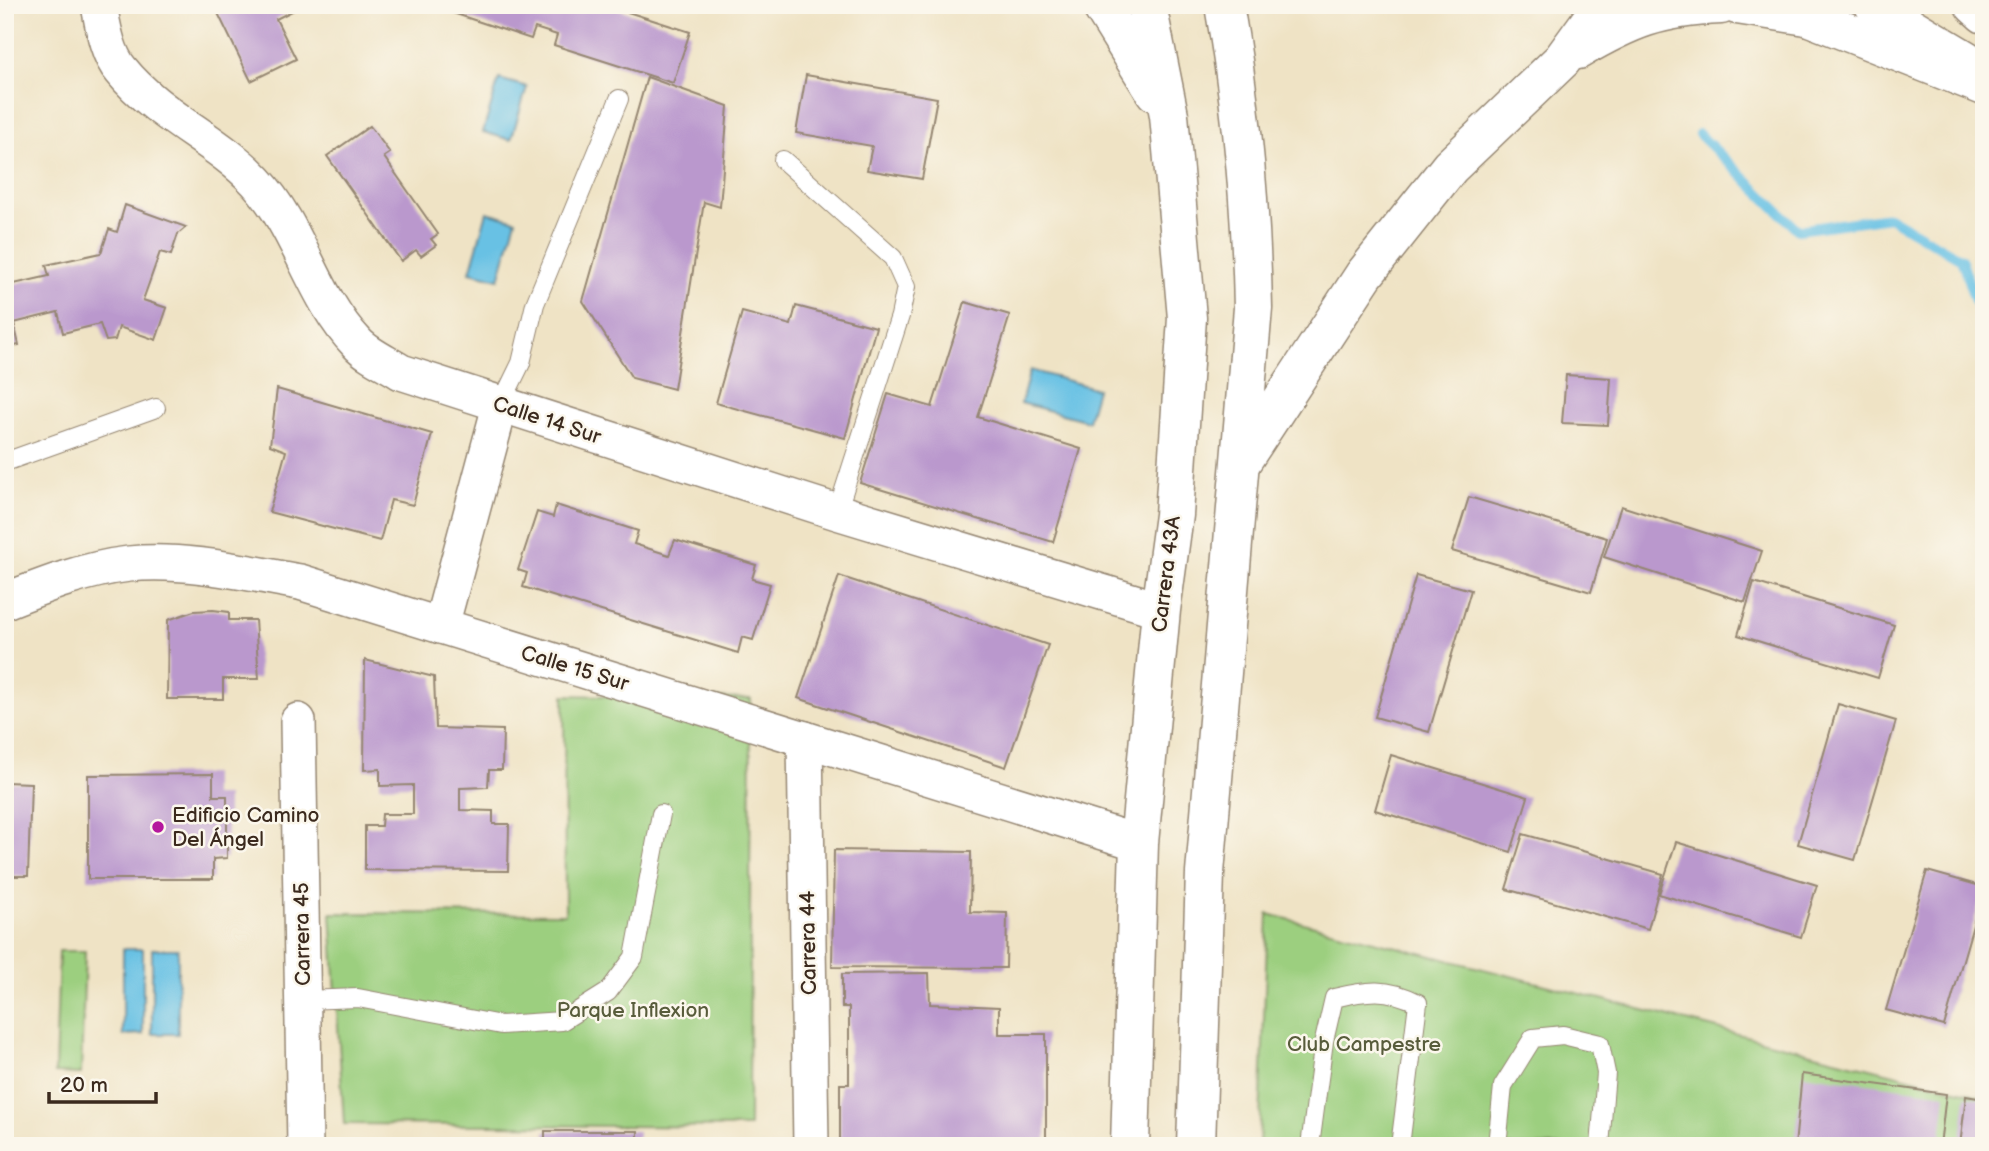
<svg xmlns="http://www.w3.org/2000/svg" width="1989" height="1151" font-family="'Balsamiq Sans',sans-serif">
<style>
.green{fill:#9ccf7f;stroke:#6c7c4e;stroke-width:2}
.water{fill:#67c1e4;stroke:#517681;stroke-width:2}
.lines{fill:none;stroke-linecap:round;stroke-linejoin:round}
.stream{stroke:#67c1e4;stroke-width:10}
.building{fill:#ba98cd}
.lane-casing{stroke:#958672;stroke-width:20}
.street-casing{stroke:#958672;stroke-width:38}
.secondary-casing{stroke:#958672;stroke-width:41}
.primary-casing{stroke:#958672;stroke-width:41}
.lane{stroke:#fff;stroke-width:18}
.street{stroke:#fff;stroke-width:35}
.secondary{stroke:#fff;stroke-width:38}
.primary{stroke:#fff;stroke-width:38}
.poi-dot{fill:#b5179e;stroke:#fbf7ec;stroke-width:2.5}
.labels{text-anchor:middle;stroke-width:5;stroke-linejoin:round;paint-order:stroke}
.street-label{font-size:21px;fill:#3b2a1e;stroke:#fbf7ec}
.poi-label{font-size:21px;fill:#3b2a1e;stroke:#fbf7ec;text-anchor:start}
.park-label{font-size:21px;fill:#585c3b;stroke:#fbf7ec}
</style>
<rect width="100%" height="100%" fill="#fbf7ec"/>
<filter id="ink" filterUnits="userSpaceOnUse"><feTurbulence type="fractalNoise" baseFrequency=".0143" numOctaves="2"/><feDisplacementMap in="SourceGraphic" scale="14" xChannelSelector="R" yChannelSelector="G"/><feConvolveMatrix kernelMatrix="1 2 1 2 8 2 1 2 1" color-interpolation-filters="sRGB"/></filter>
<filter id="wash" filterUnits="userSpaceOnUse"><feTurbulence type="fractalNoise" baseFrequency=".00686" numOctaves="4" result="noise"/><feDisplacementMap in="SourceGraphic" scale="28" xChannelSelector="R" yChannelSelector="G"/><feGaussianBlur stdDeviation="1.57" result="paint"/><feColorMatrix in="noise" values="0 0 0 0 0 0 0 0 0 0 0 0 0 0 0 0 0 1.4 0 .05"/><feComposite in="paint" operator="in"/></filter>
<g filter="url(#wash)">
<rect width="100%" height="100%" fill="#efe3c5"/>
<g class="green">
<polygon points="564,695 751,699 749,1127 344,1124 331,913 565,914"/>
<polygon points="1268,914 1984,1097 1984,1146 1259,1146"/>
<polygon points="59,951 85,951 81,1074 55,1073"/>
</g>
<g class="water">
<polygon points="499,79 527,87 511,140 483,132"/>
<polygon points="487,212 516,220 499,279 470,272"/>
<polygon points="1030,370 1097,389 1088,421 1021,403"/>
<polygon points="123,949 143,949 143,1034 123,1035"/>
<rect x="152" y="949" width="26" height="85"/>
</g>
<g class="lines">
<polyline class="stream" points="1699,134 1798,230 1889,217 1961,259 1984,328"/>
</g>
<g id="blocks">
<g class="building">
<polygon points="214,5 304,5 276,19 296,59 251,81"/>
<polygon points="429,5 606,5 690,32 673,83 554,45 557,35 535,28 531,39"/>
<polygon points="806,75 937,98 922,179 867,170 872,146 796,133"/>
<polygon points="647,77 728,106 720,207 704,202 674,389 632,378 583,301"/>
<polygon points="370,126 390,153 384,157 438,234 431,239 436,245 421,256 416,250 401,261 327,156"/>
<polygon points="125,205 186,227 178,234 171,255 160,252 143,300 167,308 156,340 119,327 115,340 106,341 100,324 63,333 58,312 14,323 19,345 5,348 5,286 49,276 46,265 101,253 109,229 117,232"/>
<polygon points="965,302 1010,315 978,417 1081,449 1053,542 860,483 888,394 932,407"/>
<polygon points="796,306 876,327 845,438 716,403 742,312 791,325"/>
<polygon points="1566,375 1611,378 1608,425 1562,423"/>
<polygon points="277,389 432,434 413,505 391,500 380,541 269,512 286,451 270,445"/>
<polygon points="1469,497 1607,538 1591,592 1452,551"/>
<polygon points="556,505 638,531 634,544 669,555 675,540 756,565 752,579 770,584 753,640 742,637 738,653 523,587 527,573 518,570 537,512 553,517"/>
<polygon points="1621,506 1762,551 1745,602 1604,557"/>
<polygon points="1416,575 1471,590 1429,732 1375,717"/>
<polygon points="839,576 1048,645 1006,767 798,698"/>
<polygon points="1754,582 1894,625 1878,678 1738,635"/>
<polygon points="213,610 229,612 229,620 255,620 259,679 223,679 223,699 167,699 168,620 194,611"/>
<polygon points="365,660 434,677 436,728 503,730 502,770 489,770 488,787 460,788 460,810 493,811 493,824 509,824 508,871 365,870 365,826 381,826 382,814 413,814 413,785 380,786 380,769 364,770"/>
<polygon points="1838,704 1896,721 1855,860 1798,844"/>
<polygon points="1391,755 1528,797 1511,852 1375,810"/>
<polygon points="213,774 213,796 227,796 227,858 213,859 213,879 88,879 88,775"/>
<polygon points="5,782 31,783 28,876 5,876"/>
<polygon points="1523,834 1663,874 1648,929 1506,889"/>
<polygon points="1676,842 1817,885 1801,937 1659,894"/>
<polygon points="834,850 971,852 970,912 1007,913 1006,968 832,967"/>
<polygon points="1927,871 1984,887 1944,1026 1886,1010"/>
<polygon points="929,973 930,1004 999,1007 999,1034 1046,1034 1046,1146 840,1146 840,1084 849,1084 849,1007 842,1007 842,974"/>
<polygon points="1802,1074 1946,1094 1940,1146 1795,1146"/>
<polygon points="1966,1096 1984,1099 1984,1146 1960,1146"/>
<rect x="545" y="1131" width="93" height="15"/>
</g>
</g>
</g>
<g filter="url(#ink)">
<use href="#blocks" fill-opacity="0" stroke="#958672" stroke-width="2"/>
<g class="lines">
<defs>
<g id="lane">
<polyline points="783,160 893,258 906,287 900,316 837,512"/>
<polyline points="500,406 521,363 535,304 619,99"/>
<polyline points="5,462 156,408"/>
<polyline points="304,1000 358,998 501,1025 562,1021 608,992 634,957 661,814"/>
<path d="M 1310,1146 L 1324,1041 L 1334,998 C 1367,990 1387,987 1418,1003 L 1400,1146"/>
<polyline points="1497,1146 1503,1086 1533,1038 1563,1035 1600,1044 1606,1073 1600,1146"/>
</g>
<g id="street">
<path d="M 99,5 C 103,26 107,54 121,70 C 158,116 216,139 256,181 C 300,228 312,296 357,343 C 368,355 387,363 401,372 L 837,512 L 1161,610"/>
<path d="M 5,601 C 45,585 86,569 129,564 C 182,558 248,573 300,582 L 1139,843"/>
<polyline points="441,626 500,406"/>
<polyline points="298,721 305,1146"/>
<polyline points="805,739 811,1146"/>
</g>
<polyline id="secondary" points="1974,5 1984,14"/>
<g id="primary">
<polyline points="1101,5 1155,92"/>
<polyline points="1737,5 1807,16 1984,86"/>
<polyline points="1874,5 1966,60"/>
<path d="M 1578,50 C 1631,19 1659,8 1721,5"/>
<polyline points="1242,461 1364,275 1450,167 1562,60 1602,5"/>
<polyline points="1130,1146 1139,843 1161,610 1174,515 1187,318 1169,115 1147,5"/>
<path d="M 1196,1146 L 1205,873 L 1253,308 C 1251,206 1242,106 1224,5"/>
</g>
</defs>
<use href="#lane" class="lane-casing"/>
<use href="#street" class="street-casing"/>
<use href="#secondary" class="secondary-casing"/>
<use href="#primary" class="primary-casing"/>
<use href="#lane" class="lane"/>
<use href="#street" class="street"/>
<use href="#secondary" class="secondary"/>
<use href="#primary" class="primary"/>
</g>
</g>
<circle class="poi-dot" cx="158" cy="827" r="7"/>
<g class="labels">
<g class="street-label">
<text transform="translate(547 420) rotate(18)" y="7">Calle 14 Sur</text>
<text transform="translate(1166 574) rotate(-83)" y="7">Carrera 43A</text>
<text transform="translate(575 668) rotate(17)" y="7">Calle 15 Sur</text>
<text transform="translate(302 934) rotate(-91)" y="7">Carrera 45</text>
<text transform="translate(808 943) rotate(-91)" y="7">Carrera 44</text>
</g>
<g class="poi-label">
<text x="172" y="822">Edificio Camino<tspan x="172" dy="24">Del Ángel</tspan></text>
</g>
<g class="park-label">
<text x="633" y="1017">Parque Inflexion</text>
<text x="1364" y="1051">Club Campestre</text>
</g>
</g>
<rect width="1989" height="1151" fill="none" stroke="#fbf7ec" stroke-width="28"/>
<path d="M49 1092v10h107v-10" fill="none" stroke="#3b2a1e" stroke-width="3.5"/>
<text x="60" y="1092" font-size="21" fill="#3b2a1e" stroke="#fbf7ec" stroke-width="5" paint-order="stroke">20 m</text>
</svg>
